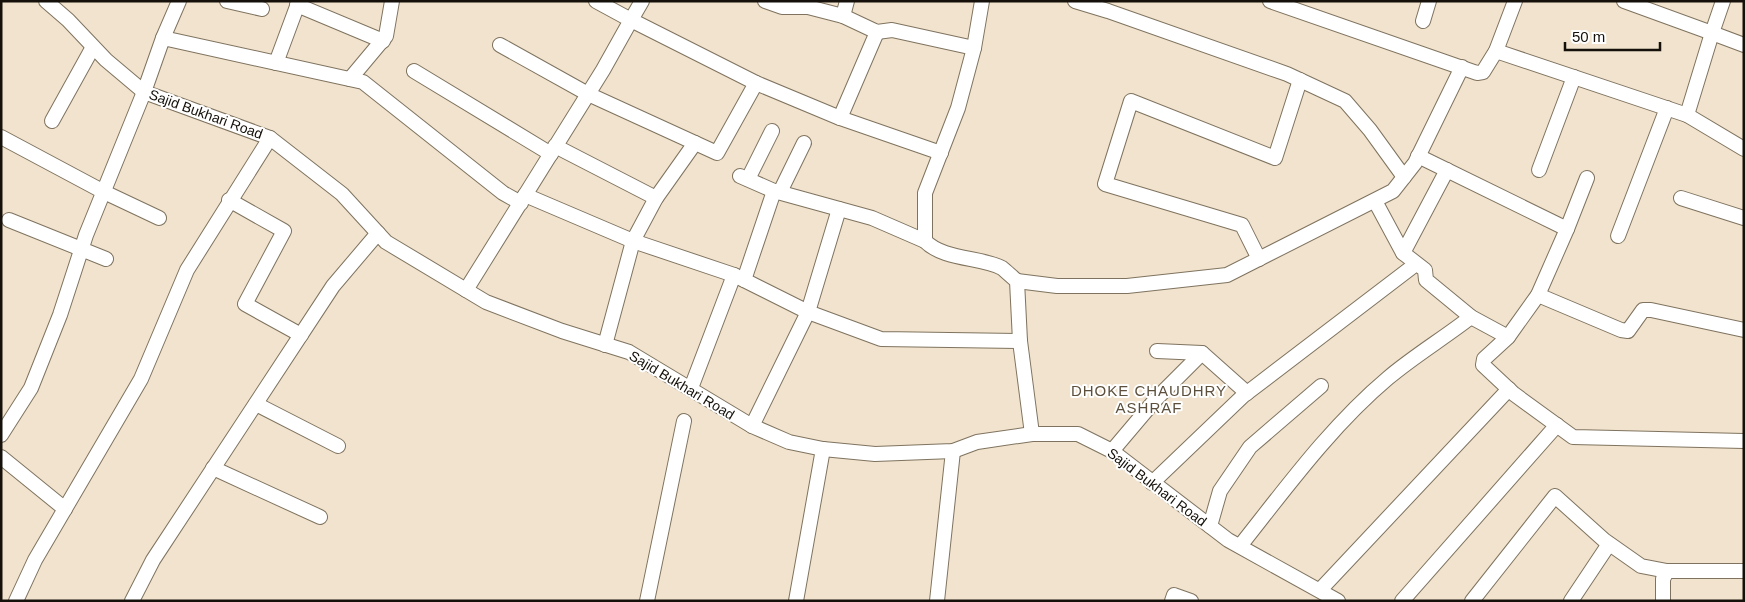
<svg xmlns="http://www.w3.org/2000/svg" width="1745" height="602" font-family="Arial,sans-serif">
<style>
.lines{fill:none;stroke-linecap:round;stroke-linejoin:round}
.minor-casing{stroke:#7f735f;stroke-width:16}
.minor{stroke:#fff;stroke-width:14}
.labels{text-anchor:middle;stroke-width:4;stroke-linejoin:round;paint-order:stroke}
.street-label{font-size:14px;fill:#151009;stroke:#fff}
.neighbourhood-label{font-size:15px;letter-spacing:1px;fill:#5c503d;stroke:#fff}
</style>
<rect width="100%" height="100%" fill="#f1e3cd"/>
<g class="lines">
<defs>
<g id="minor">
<polyline points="46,1 68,20 106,60 144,92 270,138 342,194 386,242 486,302 562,331 629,352 752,426 789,442 823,449 875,454 953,451 977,442 1032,434 1078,434 1112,451 1228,540 1338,601"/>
<polyline points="227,1 262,9"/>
<polyline points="642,1 631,20 756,83 840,118 941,153"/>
<polyline points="765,1 782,7 808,7 843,16 877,32 892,30 974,48"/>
<path d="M 982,1 L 974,48 L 958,108 L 925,193 L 925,241 C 943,260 982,257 1002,268 C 1007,272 1012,277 1017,281 L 1020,341 L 1032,434"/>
<polyline points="1075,1 1108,11 1287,74 1345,101 1370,130 1404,177"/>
<polyline points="1270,1 1477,73 1483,72 1496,51 1515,1"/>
<polyline points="1624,1 1712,33 1687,115"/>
<polyline points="1723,1 1712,33 1744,45"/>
<polyline points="297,5 383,41"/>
<polyline points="843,16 847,1"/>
<polyline points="1423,21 1429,1"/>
<polyline points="163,38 179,1"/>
<polyline points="500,45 588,94 717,153 756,83"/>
<polyline points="1496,51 1687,115 1744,149"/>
<polyline points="276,63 299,1"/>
<polyline points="414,71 551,154"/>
<polyline points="350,79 386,36 392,1"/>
<polyline points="840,118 877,32"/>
<polyline points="52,121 93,47"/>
<polyline points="1,137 104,192 159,218"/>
<polyline points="555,146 656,198"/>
<polyline points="1418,156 1567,229"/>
<polyline points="1539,170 1574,77"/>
<polyline points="740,176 774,191 872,218 925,241"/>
<polyline points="1587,178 1567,229 1538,295 1508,337 1484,359 1483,365 1514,394 1573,437 1744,441"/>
<polyline points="748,179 772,131"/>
<polyline points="780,192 804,143"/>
<polyline points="525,195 633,241 734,275 691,388"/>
<polyline points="1681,198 1744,218"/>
<polyline points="229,200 284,231 245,304 301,335"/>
<polyline points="1375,201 1403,253 1425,270 1426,280 1471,317 1508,337"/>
<polyline points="9,220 106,259"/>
<polyline points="1618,236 1667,108"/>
<polyline points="1403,253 1447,170"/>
<polyline points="1259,259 1242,225 1105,184 1131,101 1275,158 1300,80"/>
<polyline points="734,275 808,312 881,339 1020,341"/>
<polyline points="744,280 774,191"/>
<polyline points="1017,281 1057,286 1127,286 1227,275 1393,191 1415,163 1462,67"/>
<polyline points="466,290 603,70 631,20 596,1"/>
<polyline points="1538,295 1621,330 1628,331 1643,310 1651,310 1744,330"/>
<polyline points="605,345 633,241 656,198 695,143"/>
<polyline points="1157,351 1202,353 1247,393"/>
<polyline points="256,404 338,446"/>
<polyline points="752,426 808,312 839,209"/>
<polyline points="1,435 31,388 60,315 86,235 144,92 163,38 363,82 503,193 521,203"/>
<polyline points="1112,451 1156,399 1202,353"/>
<polyline points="1,457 65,509"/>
<polyline points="213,468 320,517"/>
<polyline points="1152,483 1243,396 1416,264"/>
<polyline points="1210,526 1220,491 1250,447 1321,386"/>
<path d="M 1240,546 C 1286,488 1331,426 1388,378 C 1414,356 1444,338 1471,317"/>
<polyline points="1320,590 1509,389"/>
<polyline points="16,601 35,560 141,379 187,270 270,138"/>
<polyline points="132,601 153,560 333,286 378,233"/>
<polyline points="647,601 684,421"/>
<polyline points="796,601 823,449"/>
<polyline points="937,601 953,451"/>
<polyline points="1172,601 1174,595 1191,601"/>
<polyline points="1402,601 1557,425"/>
<polyline points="1472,601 1555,496 1604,540 1641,566 1667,571"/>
<polyline points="1571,601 1609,544"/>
<polyline points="1663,601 1663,579 1667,571 1744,571"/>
</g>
</defs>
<use href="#minor" class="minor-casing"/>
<use href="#minor" class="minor"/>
</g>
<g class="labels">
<g class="street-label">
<text transform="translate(206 114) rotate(20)" y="5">Sajid Bukhari Road</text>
<text transform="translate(682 385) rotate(31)" y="5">Sajid Bukhari Road</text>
<text transform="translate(1157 487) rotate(37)" y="5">Sajid Bukhari Road</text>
</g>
<g class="neighbourhood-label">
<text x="1149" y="396">DHOKE CHAUDHRY<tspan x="1149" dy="17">ASHRAF</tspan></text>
</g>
</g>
<rect width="1745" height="602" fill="none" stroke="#151009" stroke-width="5"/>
<path d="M1565 42v8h95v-8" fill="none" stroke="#151009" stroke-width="2.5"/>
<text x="1572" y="42" font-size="15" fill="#151009" stroke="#ffffff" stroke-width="4" paint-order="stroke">50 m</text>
</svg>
